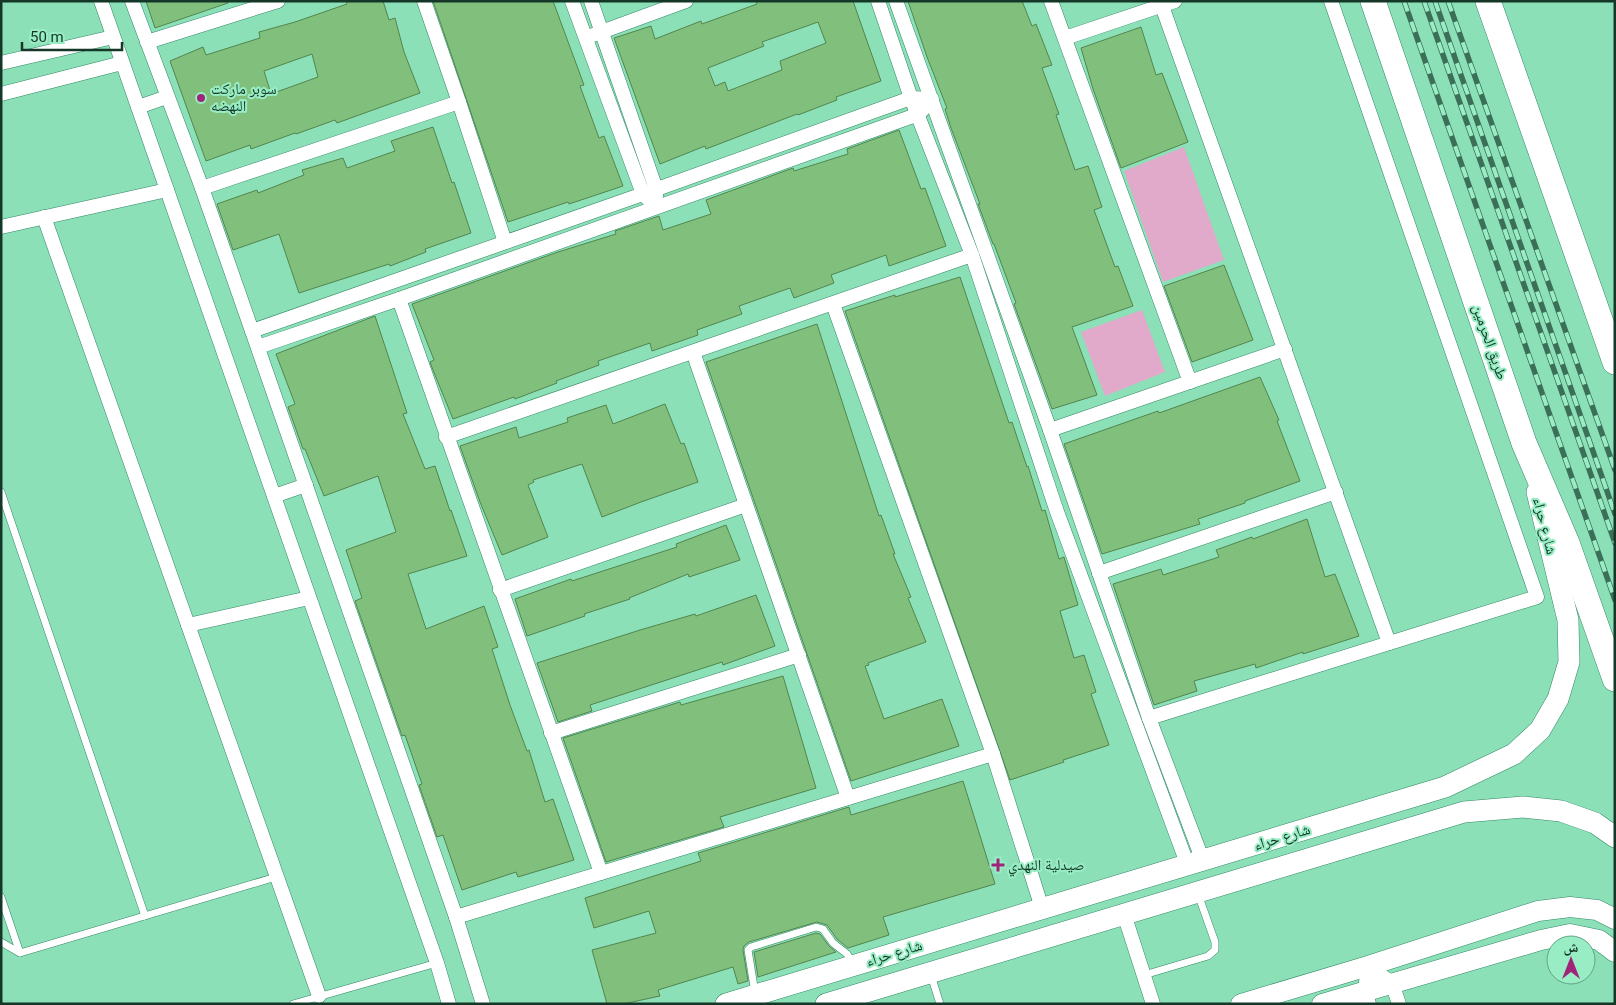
<svg xmlns="http://www.w3.org/2000/svg" width="1616" height="1005" font-family="Roboto,'Noto Naskh Arabic',sans-serif">
<style>
.green{fill:#e1a9ca}
.building{fill:#81c07c;stroke:#52854d;fill-rule:evenodd}
.lines{fill:none;stroke-linecap:round;stroke-linejoin:round}
.lane-casing{stroke:#318864;stroke-width:8}
.street-casing{stroke:#318864;stroke-width:15}
.secondary-casing{stroke:#318864;stroke-width:21}
.primary-casing{stroke:#318864;stroke-width:22}
.highway-casing{stroke:#318864;stroke-width:26}
.lane{stroke:#fff;stroke-width:7}
.street{stroke:#fff;stroke-width:14}
.secondary{stroke:#fff;stroke-width:20}
.primary{stroke:#fff;stroke-width:21}
.highway{stroke:#fff;stroke-width:25}
.rail-casing{stroke:#3c6f58;stroke-width:5.5}
.rail{stroke:#99edc4;stroke-width:4;stroke-dasharray:11;stroke-linecap:butt}
.poi-dot{fill:#9f257b;stroke:#99edc4;stroke-width:2}
.labels{text-anchor:middle;stroke-width:4;stroke-linejoin:round;paint-order:stroke}
.poi-label{font-size:15px;fill:#143728;stroke:#99edc4;text-anchor:start}
.street-label{font-size:15px;fill:#143728;stroke:#99edc4}
</style>
<rect width="100%" height="100%" fill="#8ce0b8"/>
<g class="green">
<polygon points="1184,147 1224,260 1163,282 1124,171"/>
<polygon points="1142,310 1165,372 1105,396 1081,332"/>
</g>
<g class="building">
<polygon points="146,1 228,1 228,3 155,28"/>
<path d="M 346,1 L 383,1 L 389,20 L 395,18 L 404,52 L 420,93 L 337,123 L 335,120 L 296,134 L 295,133 L 251,149 L 250,145 L 206,161 L 170,61 L 203,47 L 206,55 L 260,38 L 259,32 L 295,22 L 347,4 ZM 312,54 L 318,77 L 271,94 L 264,71 Z"/>
<polygon points="433,1 553,1 584,85 580,86 599,138 604,136 623,186 569,204 568,202 508,222"/>
<path d="M 756,1 L 853,1 L 881,81 L 836,97 L 837,100 L 798,115 L 797,114 L 706,149 L 705,146 L 660,164 L 614,38 L 651,26 L 655,39 L 701,21 L 702,24 L 757,4 ZM 818,22 L 826,43 L 780,61 L 782,70 L 728,91 L 725,82 L 715,86 L 708,68 L 764,46 L 762,42 Z"/>
<polygon points="908,1 1022,1 1032,26 1036,24 1052,65 1042,68 1059,114 1056,115 1075,170 1088,166 1102,207 1094,210 1115,267 1118,266 1133,306 1072,327 1097,395 1052,409 1014,304 1016,303 994,244 993,244 978,204 980,204 951,128 945,109 947,108 927,57"/>
<polygon points="1141,27 1156,75 1162,73 1188,142 1121,168 1093,89 1081,48"/>
<polygon points="433,127 452,183 454,182 471,233 425,249 426,252 390,266 389,264 299,293 279,234 233,250 217,204 257,190 258,193 304,175 302,170 343,158 347,168 395,151 391,141"/>
<polygon points="899,130 921,189 925,188 946,246 889,266 886,255 831,275 834,283 794,298 790,288 739,306 742,314 697,330 698,335 652,351 650,343 598,361 599,365 556,381 557,383 515,399 514,397 453,419 433,370 430,362 434,360 412,304 558,252 616,234 615,231 659,216 663,230 711,214 706,200 793,168 794,171 848,154 847,149"/>
<polygon points="1224,265 1253,340 1192,362 1164,286"/>
<polygon points="960,277 1009,423 1012,422 1027,467 1028,466 1042,511 1045,510 1059,559 1064,557 1078,605 1060,611 1074,658 1084,655 1096,692 1091,694 1109,745 1063,760 1064,762 1010,780 845,311 895,295 895,297"/>
<polygon points="375,316 407,413 403,414 425,469 435,466 450,511 451,510 467,556 408,574 426,629 484,606 498,647 492,649 510,705 527,751 529,750 545,802 553,799 574,860 518,877 516,872 462,890 443,835 437,837 419,785 422,784 405,735 402,736 355,601 362,598 346,550 396,532 378,476 324,496 305,449 303,449 288,407 295,404 276,354"/>
<polygon points="817,324 879,516 881,515 895,554 893,554 911,597 908,598 926,642 868,663 869,665 865,666 884,719 942,699 959,746 851,781 706,362"/>
<polygon points="1260,377 1279,420 1277,421 1300,481 1245,501 1245,503 1198,519 1200,524 1102,554 1064,444 1158,411 1159,413"/>
<polygon points="665,404 681,444 684,443 698,482 641,502 602,517 582,464 533,480 534,482 528,485 548,537 502,555 480,502 460,446 516,427 519,438 568,422 567,418 606,405 613,424"/>
<polygon points="1307,519 1325,577 1335,574 1359,636 1303,654 1303,652 1256,668 1255,664 1194,681 1197,691 1154,705 1113,584 1161,569 1163,575 1219,557 1216,550 1252,537 1253,539"/>
<polygon points="726,525 740,560 689,577 688,574 629,598 630,599 584,614 585,616 527,636 515,599 571,579 572,581 677,547 676,544"/>
<polygon points="756,595 775,646 723,665 722,662 590,705 592,711 558,722 537,663 640,630 695,614 696,616"/>
<polygon points="783,676 816,788 720,817 724,827 606,862 563,738 680,702 681,705"/>
<polygon points="963,781 995,884 883,917 889,935 848,948 837,939 827,925 817,922 749,942 744,946 743,950 748,981 738,984 733,967 658,990 660,996 623,1004 607,1004 592,950 656,933 649,911 594,928 585,898 701,861 698,853 849,807 851,815"/>
<polygon points="816,933 820,934 829,946 836,952 758,977 754,952"/>
</g>
<g class="lines">
<defs>
<g id="lane">
<polyline points="1,492 145,916"/>
<polyline points="1,897 20,953"/>
<polyline points="1,942 20,953 276,877"/>
<polyline points="931,975 940,1004"/>
<polyline points="1144,975 1208,956 1215,950 1215,942 1198,894"/>
<polyline points="755,993 748,950 751,947 816,927 823,929 833,943 847,954 853,963"/>
<polyline points="293,1004 437,963"/>
</g>
<g id="street">
<polyline points="101,1 437,963 449,1004"/>
<polyline points="132,1 202,188 252,331 456,917 483,1004"/>
<polyline points="424,1 459,102 505,242"/>
<polyline points="572,1 643,194 649,200"/>
<polyline points="591,1 656,189 656,196"/>
<polyline points="878,1 911,98 972,255 1056,509 1188,866"/>
<polyline points="896,1 1050,430 1149,718 1203,861"/>
<polyline points="1051,1 1190,382"/>
<polyline points="1162,6 1389,643"/>
<polyline points="593,35 686,1"/>
<polyline points="1065,38 1175,1"/>
<polyline points="147,42 278,1"/>
<polyline points="1,63 113,37"/>
<polyline points="1,94 122,63"/>
<polyline points="138,107 167,97"/>
<polyline points="202,188 459,102"/>
<polyline points="44,217 319,996"/>
<polyline points="1,227 167,190"/>
<polyline points="399,299 601,873"/>
<polyline points="833,304 993,754 1042,908"/>
<polyline points="252,331 643,194 911,98 932,99 919,114 399,299 258,347"/>
<polyline points="693,352 848,798"/>
<polyline points="1050,430 1285,349"/>
<polyline points="446,437 972,255"/>
<polyline points="274,496 306,485"/>
<polyline points="1099,573 1336,492"/>
<polyline points="500,590 746,505"/>
<polyline points="188,625 309,598"/>
<polyline points="1149,718 1537,597 1331,1"/>
<polyline points="551,733 799,655"/>
<polyline points="1124,914 1153,1004"/>
<polyline points="456,917 993,754"/>
<polyline points="1369,1004 1365,991 1368,966 1392,983 1399,1004"/>
</g>
<g id="secondary">
<polyline points="1241,1004 1368,966 1538,911 1570,907 1597,910 1615,919"/>
<polyline points="1322,1004 1541,940 1570,934 1599,940 1615,952"/>
</g>
<g id="primary">
<polyline points="726,1004 1445,787 1514,754 1540,730 1558,699 1569,662 1568,620 1537,492"/>
<polyline points="826,1004 1464,812 1523,807 1561,811 1595,823 1615,837"/>
</g>
<g id="highway">
<polyline points="1373,1 1524,443 1567,543 1615,679"/>
<polyline points="1488,1 1615,362"/>
</g>
</defs>
<use href="#lane" class="lane-casing"/>
<use href="#street" class="street-casing"/>
<use href="#secondary" class="secondary-casing"/>
<use href="#primary" class="primary-casing"/>
<use href="#highway" class="highway-casing"/>
<use href="#lane" class="lane"/>
<use href="#street" class="street"/>
<use href="#secondary" class="secondary"/>
<use href="#primary" class="primary"/>
<use href="#highway" class="highway"/>
<defs>
<g id="rail">
<polyline points="1404,1 1615,600"/>
<polyline points="1424,1 1615,543"/>
<polyline points="1435,1 1615,514"/>
<polyline points="1448,1 1615,470"/>
</g>
</defs>
<use href="#rail" class="rail-casing"/>
<use href="#rail" class="rail"/>
</g>
<g class="poi-dot">
<circle cx="201" cy="98" r="5"/>
<path d="M995.5 857.5h5v5h5v5h-5v5h-5v-5h-5v-5h5z"/>
</g>
<g class="labels">
<g class="poi-label">
<text x="211" y="94">سوبر ماركت<tspan x="211" dy="17">النهضه</tspan></text>
<text x="1008" y="870">صيدلية النهدي</text>
</g>
<g class="street-label">
<text transform="translate(1490 342) rotate(71)" y="5">طريق الحرمين</text>
<text transform="translate(1545 526) rotate(76)" y="5">شارع حراء</text>
<text transform="translate(1282 837) rotate(-17)" y="5">شارع حراء</text>
<text transform="translate(894 953) rotate(-17)" y="5">شارع حراء</text>
</g>
</g>
<rect width="1616" height="1005" fill="none" stroke="#143728" stroke-width="5"/>
<g transform="translate(1571 960)"><circle r="24" fill="#99edc4" stroke="#64a486"/>
<path d="M0-4L9 19L0 12L-9 19Z" fill="#9f257b"/>
<text y="-8" font-size="14" font-weight="bold" text-anchor="middle" fill="#143728">ش</text>
</g>
<path d="M22 42v8h100v-8" fill="none" stroke="#143728" stroke-width="2.5"/>
<text x="30" y="42" font-size="15" fill="#143728" stroke="#99edc4" stroke-width="4" paint-order="stroke">50 m</text>
</svg>
